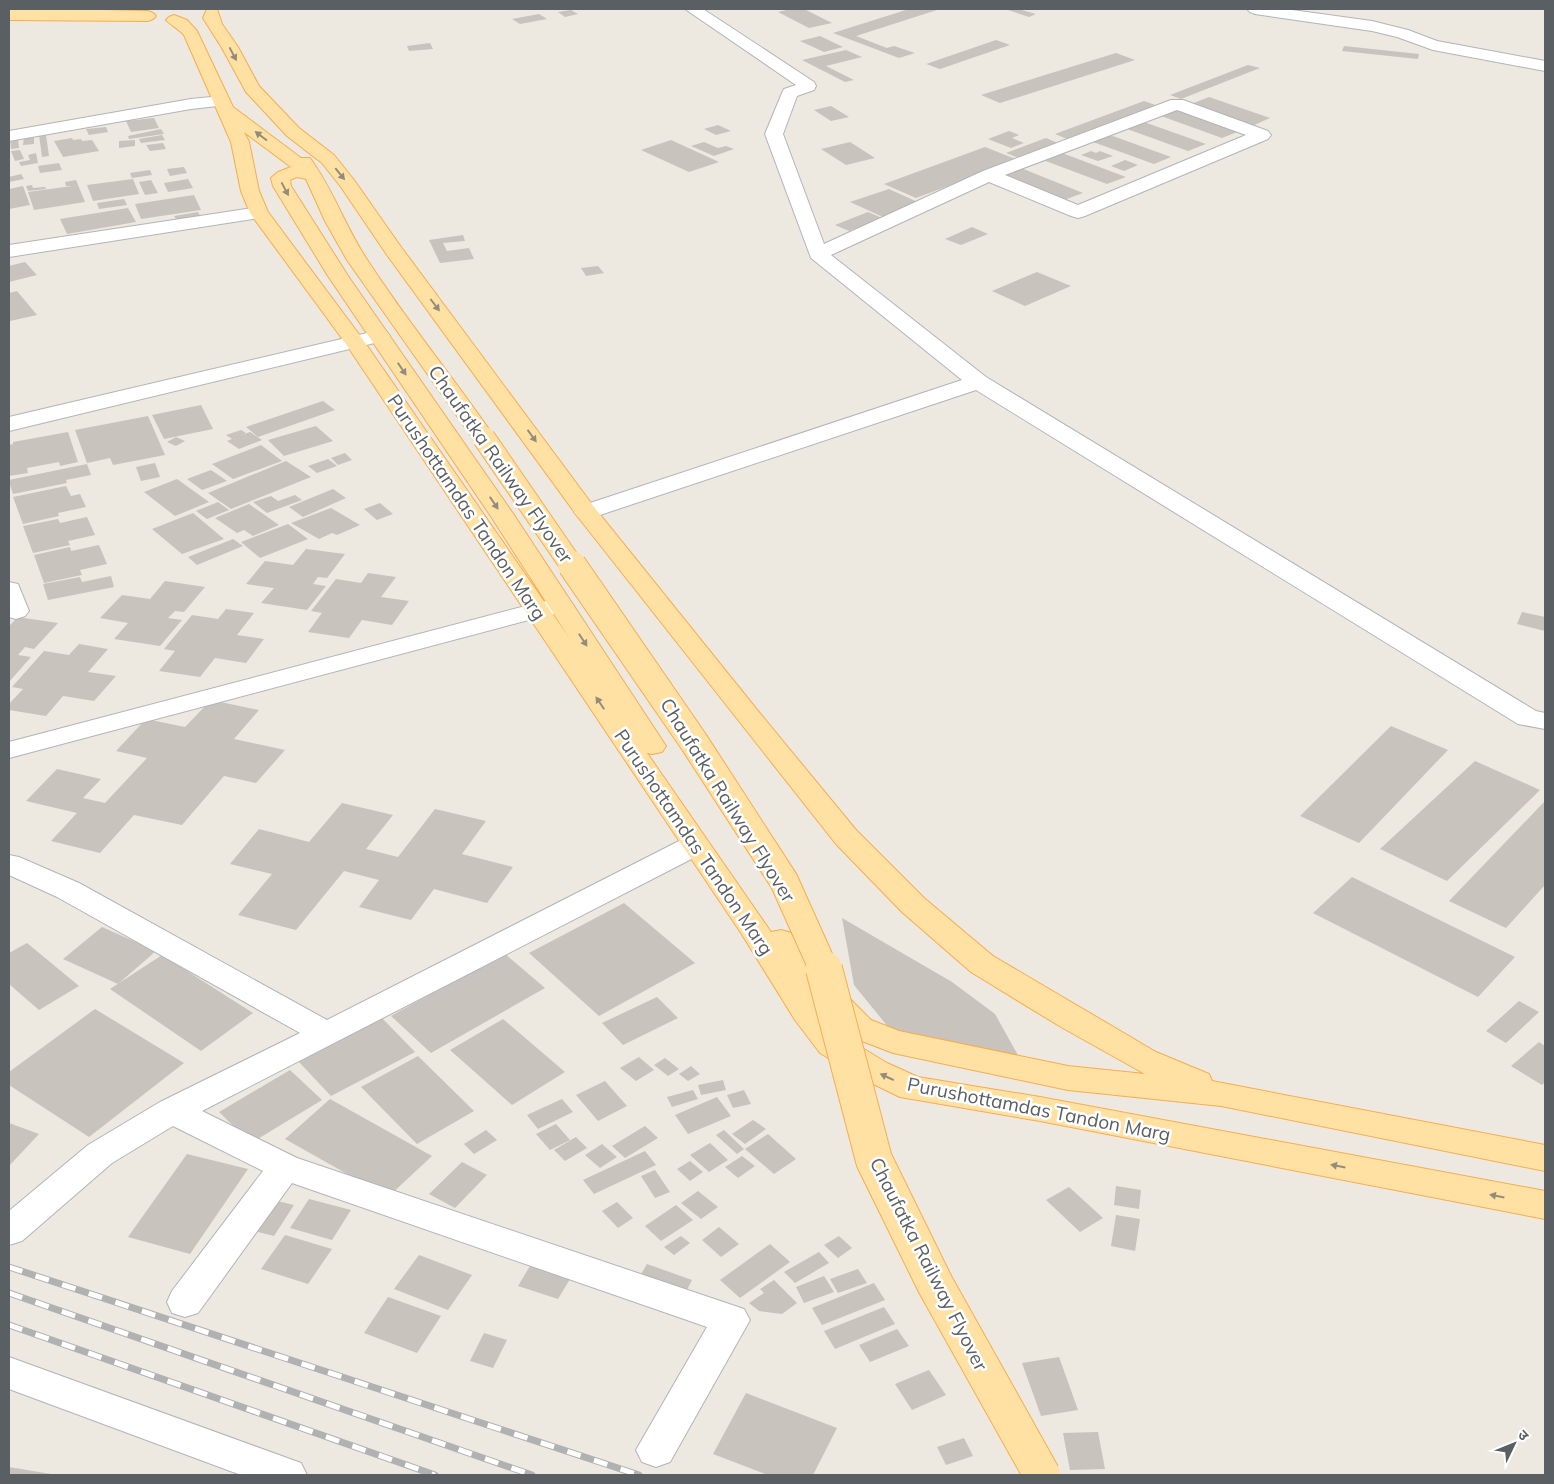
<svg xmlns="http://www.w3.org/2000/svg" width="1554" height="1484" font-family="Mulish,'Noto Sans Devanagari',sans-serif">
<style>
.building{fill:#c8c3bd}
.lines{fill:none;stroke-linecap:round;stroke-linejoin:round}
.minor-casing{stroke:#b1b5b9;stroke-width:2}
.major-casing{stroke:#f9ac4d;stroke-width:2}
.minor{fill:#fff;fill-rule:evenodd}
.major{fill:#ffe1a4;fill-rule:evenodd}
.rail-casing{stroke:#b0b1b2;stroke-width:7}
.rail{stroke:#fff;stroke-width:5;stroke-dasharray:14;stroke-linecap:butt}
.major-bridge-far2-casing{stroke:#f9ac4d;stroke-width:24;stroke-linecap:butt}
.major-bridge-far1-casing{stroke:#f9ac4d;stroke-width:30;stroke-linecap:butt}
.major-bridge-casing{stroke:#f9ac4d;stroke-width:38;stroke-linecap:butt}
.major-bridge-far2{stroke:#ffe1a4;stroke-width:22}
.major-bridge-far1{stroke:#ffe1a4;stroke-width:28}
.major-bridge{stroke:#ffe1a4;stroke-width:36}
.oneway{fill:#938c7a}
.labels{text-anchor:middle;stroke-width:5;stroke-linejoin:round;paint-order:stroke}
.street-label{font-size:19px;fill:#595f63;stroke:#fff}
</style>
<rect width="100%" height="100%" fill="#ede8e0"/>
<g class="building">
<polygon points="791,9 804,9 832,23 809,28 778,12"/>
<polygon points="909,9 940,9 856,36 887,48 894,46 915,53 899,58 833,33"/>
<polygon points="1005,9 1018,9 1036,14 1029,17"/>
<polygon points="571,10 578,14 565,17 558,12"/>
<polygon points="539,14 547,19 520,24 512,19"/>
<polygon points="820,36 843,47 824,52 800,41"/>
<polygon points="996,40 1010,45 940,69 926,64"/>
<polygon points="430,43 433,49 409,51 407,46"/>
<polygon points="1344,46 1419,54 1418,59 1342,51"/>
<polygon points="846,50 862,57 826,66 854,80 845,82 802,60"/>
<polygon points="1116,53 1135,60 1000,103 981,95"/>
<polygon points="1248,65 1260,68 1181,99 1170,95"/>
<polygon points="1209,97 1270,118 1252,126 1191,104"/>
<polygon points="1144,101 1161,107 1072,141 1055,134"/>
<polygon points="831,106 849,117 831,121 814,110"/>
<polygon points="1179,109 1240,131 1222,138 1161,116"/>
<polygon points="154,118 159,128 131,132 126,121"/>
<polygon points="1144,122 1206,144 1188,151 1127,129"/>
<polygon points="718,125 731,131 716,135 704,129"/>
<polygon points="106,127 108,132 89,135 86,129"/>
<polygon points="161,129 164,134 129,139 128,136"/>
<polygon points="1009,131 1019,135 1012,138 1024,143 1011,148 988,139"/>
<polygon points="39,135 46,135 49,156 42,157"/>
<polygon points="162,135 165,140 141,143 139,139"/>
<polygon points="1110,135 1171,157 1154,164 1093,142"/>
<polygon points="34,137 34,144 23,145 24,138"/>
<polygon points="72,138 73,140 81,139 82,141 92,140 99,151 63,157 54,141"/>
<polygon points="1046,138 1060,144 1021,159 1006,153"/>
<polygon points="10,139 18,139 19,148 11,149"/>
<polygon points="135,140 135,146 119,148 119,141"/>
<polygon points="671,140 719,162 689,172 641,150"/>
<polygon points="704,142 718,148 726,146 734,149 714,156 691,146"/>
<polygon points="850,142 875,158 846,165 821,149"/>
<polygon points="163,143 166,149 150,151 146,145"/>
<polygon points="985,147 1018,160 916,198 884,184"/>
<polygon points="20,150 24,159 15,161 11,151"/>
<polygon points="1091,151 1096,153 1100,151 1113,156 1098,161 1081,155"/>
<polygon points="36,153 38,163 21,166 19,162 30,160 28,155"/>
<polygon points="1062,153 1126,177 1107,184 1043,160"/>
<polygon points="1125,160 1138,165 1124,171 1111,166"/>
<polygon points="59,163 62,170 40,173 38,166"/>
<polygon points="184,167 187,173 170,176 167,169"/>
<polygon points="1021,168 1083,193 1064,200 1003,176"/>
<polygon points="150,170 152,175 132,178 130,173"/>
<polygon points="21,174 24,179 9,182 9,177"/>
<polygon points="133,179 139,194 93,201 87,185"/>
<polygon points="188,179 193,188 168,192 164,183"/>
<polygon points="76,180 85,202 34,210 28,192 72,186 66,186 65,182"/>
<polygon points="151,180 158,193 145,195 139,182"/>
<polygon points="32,185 33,188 45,187 46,189 28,191 26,186"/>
<polygon points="23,186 30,205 9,209 9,189"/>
<polygon points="889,189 922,204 883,217 850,202"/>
<polygon points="194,195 201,210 141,219 135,204"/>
<polygon points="124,199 127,205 99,209 97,203"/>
<polygon points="128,208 136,222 67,234 60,219"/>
<polygon points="198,212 201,218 178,222 174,216"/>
<polygon points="868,212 882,218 849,231 835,225"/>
<polygon points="972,227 988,234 961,245 945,239"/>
<polygon points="463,235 465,241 443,243 447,251 469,248 474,259 440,263 429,240"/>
<polygon points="25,262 37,275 9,282 9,266"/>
<polygon points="598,266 604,273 586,276 581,268"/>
<polygon points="1037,272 1071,286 1025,306 992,291"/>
<polygon points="17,291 37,315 10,321 9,293"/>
<polygon points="323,401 335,410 258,437 246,427"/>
<polygon points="201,405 213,429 164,439 152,415"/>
<polygon points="148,416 165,455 113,465 110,458 87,463 75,430"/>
<polygon points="316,426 333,441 284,456 268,440"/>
<polygon points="241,430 246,433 239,436 250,432 262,440 239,449 227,441 232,439 226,435"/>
<polygon points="68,432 78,462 60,466 59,462 27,468 28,473 9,476 9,445 13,444 13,442"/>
<polygon points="176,437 185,441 176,446 167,442"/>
<polygon points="261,445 282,461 233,479 212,464"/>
<polygon points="345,453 352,460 338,465 331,458"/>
<polygon points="328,459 337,466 317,473 308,466"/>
<polygon points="286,461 311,477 231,509 208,493"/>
<polygon points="155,463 160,477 141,481 136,467"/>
<polygon points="87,464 91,475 66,480 67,483 13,494 9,482 9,480"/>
<polygon points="211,470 227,481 202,490 187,479"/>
<polygon points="177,479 209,502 175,516 144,492"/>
<polygon points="66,486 71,496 80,494 86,507 58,513 59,516 23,524 13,497"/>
<polygon points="333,489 346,498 303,517 289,507"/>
<polygon points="295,495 302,500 267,513 253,502 271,496 278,501"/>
<polygon points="218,502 229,510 207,519 196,511"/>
<polygon points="380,503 393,514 377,520 364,509"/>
<polygon points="249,504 279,525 253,536 244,530 237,533 215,518"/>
<polygon points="331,508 360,525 337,535 332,533 319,539 291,523"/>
<polygon points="193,513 224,539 182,554 152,529"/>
<polygon points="87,517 95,535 68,541 70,545 33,553 23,526 58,519 60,523"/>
<polygon points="288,524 308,539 260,558 241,542"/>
<polygon points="233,539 243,546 197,565 188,557"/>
<polygon points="99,545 107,564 80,570 82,575 44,583 34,555 70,547 71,551"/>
<polygon points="306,549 345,554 327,578 318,577 313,584 326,586 307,610 261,603 274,588 246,584 265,561 293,565"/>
<polygon points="368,573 396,577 381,597 409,601 392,625 362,620 349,638 308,632 322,613 311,611 336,579 361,583"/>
<polygon points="111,576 114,587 48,600 43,584 80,577 82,582"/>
<polygon points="165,581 205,587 184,612 175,611 168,618 182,620 160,646 114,639 128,623 100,618 122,595 150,599"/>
<polygon points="226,609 254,613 237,635 264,639 246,663 215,658 200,677 159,671 175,651 164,649 192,615 218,619"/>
<polygon points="1522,612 1545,617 1545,631 1517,624"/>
<polygon points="18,617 58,623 34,649 25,647 18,655 31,657 9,682 9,626"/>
<polygon points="79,644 108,649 88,672 116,676 94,701 63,696 46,716 9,710 9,704 23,689 12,687 44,651 69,655"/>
<polygon points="211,700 259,710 234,739 285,750 256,783 224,776 182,825 134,815 100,853 51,841 77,813 26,801 57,769 101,779 83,798 105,803 147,758 116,751 146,719 185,727"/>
<polygon points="1391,726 1448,750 1359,843 1300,816"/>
<polygon points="1475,761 1540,790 1447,881 1380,849"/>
<polygon points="1545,801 1545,885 1506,928 1449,901"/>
<polygon points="342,803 393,815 366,849 398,857 435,809 486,821 462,854 513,867 487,903 434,889 411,920 359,907 379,880 344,871 296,930 238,915 272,874 230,864 259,829 309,842"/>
<polygon points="1352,877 1515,957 1478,997 1313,913"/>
<polygon points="624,903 695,963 599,1016 529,953"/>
<polygon points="842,918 952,982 995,1014 1019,1057 893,1033 854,985"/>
<polygon points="102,927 156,951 118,984 63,959"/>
<polygon points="27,943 79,986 39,1010 9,984 9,953"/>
<polygon points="504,953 545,988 431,1053 391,1016"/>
<polygon points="162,955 253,1013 201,1051 110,989"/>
<polygon points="657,997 678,1018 623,1045 602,1023"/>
<polygon points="1519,1001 1539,1012 1506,1043 1486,1031"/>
<polygon points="95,1009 184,1063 89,1137 9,1085 9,1072"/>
<polygon points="382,1018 415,1052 331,1096 299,1062"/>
<polygon points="503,1019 565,1072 512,1105 450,1050"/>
<polygon points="1539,1042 1545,1046 1545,1082 1542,1085 1511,1066"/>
<polygon points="418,1056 474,1111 417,1144 361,1087"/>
<polygon points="639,1057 654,1070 636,1081 620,1068"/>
<polygon points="665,1058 679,1069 668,1076 654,1065"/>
<polygon points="691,1066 700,1074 688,1081 679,1074"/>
<polygon points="290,1070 322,1100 251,1143 219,1112"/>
<polygon points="723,1080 726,1090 701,1095 698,1085"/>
<polygon points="605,1081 627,1106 598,1121 576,1095"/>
<polygon points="693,1090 698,1099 672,1107 667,1097"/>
<polygon points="744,1090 751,1104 733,1108 727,1095"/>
<polygon points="717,1097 731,1116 688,1134 675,1115"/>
<polygon points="330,1099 432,1156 388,1197 285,1139"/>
<polygon points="562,1099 573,1112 538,1129 527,1115"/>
<polygon points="753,1120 766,1129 745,1144 732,1134"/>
<polygon points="9,1123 39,1134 9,1166"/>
<polygon points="556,1124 570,1140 550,1150 536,1134"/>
<polygon points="645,1126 658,1138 625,1158 612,1146"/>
<polygon points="486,1130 497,1140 474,1154 464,1144"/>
<polygon points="724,1130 744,1149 737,1154 716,1135"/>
<polygon points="768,1134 796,1159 774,1174 745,1149"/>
<polygon points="576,1137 587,1148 565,1161 554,1150"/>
<polygon points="710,1143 728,1160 709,1172 690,1155"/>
<polygon points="602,1144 617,1157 600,1168 585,1155"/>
<polygon points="645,1151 656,1165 594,1194 583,1180"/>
<polygon points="187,1154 248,1169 190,1254 128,1237"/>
<polygon points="742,1156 755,1166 738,1178 725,1167"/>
<polygon points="690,1161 703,1172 690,1181 677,1169"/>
<polygon points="462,1162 487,1175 455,1208 429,1194"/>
<polygon points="655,1170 670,1192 655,1198 641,1176"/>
<polygon points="1116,1186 1141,1190 1139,1209 1114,1205"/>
<polygon points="1069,1187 1103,1218 1080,1232 1046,1200"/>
<polygon points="698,1191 718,1207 701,1219 681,1203"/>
<polygon points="269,1199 294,1205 274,1236 250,1230"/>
<polygon points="309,1199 351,1210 332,1240 290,1228"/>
<polygon points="617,1202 633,1218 618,1228 602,1211"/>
<polygon points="676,1205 693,1220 661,1241 645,1226"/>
<polygon points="1116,1215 1140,1219 1135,1251 1111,1246"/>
<polygon points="719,1227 739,1244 721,1257 702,1240"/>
<polygon points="285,1235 332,1249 308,1284 261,1269"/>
<polygon points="681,1236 690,1243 674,1255 664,1247"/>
<polygon points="839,1236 852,1248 838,1258 824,1245"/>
<polygon points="770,1244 790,1262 740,1298 720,1280"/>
<polygon points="819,1252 829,1263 795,1283 784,1272"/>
<polygon points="419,1255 472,1275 448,1310 394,1289"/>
<polygon points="647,1264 692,1280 686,1292 640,1276"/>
<polygon points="530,1266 570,1279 558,1299 518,1286"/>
<polygon points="858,1269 867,1283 838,1293 830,1279"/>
<polygon points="824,1276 834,1292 804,1303 796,1287"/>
<polygon points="774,1280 797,1303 782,1314 759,1311 749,1303 764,1293 760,1289"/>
<polygon points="874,1283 885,1300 822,1325 812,1308"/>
<polygon points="388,1297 441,1316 417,1353 364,1333"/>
<polygon points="884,1307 895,1324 835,1349 824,1331"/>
<polygon points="897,1329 909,1346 870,1362 859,1345"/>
<polygon points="484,1333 507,1340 493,1368 470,1361"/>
<polygon points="1059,1357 1078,1410 1041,1416 1022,1363"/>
<polygon points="929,1370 946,1395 912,1410 895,1384"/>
<polygon points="746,1393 837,1428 813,1475 768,1475 713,1454"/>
<polygon points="1098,1432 1105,1469 1070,1470 1063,1433"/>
<polygon points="964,1438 973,1456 946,1465 937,1447"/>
<polygon points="9,1467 51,1474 51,1475 9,1475"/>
</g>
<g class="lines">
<defs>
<g id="minor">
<path d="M 685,9 L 703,9 L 814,82 L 816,86 L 814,90 L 797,96 L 783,134 L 824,244 L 983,171 L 1171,100 L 1183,100 L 1268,131 L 1271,135 L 1268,139 L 1085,216 L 1078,218 L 1071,216 L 989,182 L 831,255 L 986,377 L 1536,711 L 1545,713 L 1545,729 L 1518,724 L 976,390 L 594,517 L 586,519 L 578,517 L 574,512 L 578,507 L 962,380 L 811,258 L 765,134 L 782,93 L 784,89 L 796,85 ZM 1177,110 L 1246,135 L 1078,205 L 1005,175 Z"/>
<polygon points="1247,9 1285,9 1372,21 1408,30 1437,41 1545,61 1545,71 1433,50 1397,37 1372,31 1255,14 1250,12"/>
<polygon points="221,96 227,97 229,101 227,105 191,109 9,141 9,131 191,99"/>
<polygon points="259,207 266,209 268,213 266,217 9,257 9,245"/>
<polygon points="380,330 387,332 390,336 387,340 9,431 9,417"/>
<polygon points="9,582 18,584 29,611 25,616 16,619 9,617"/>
<polygon points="561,598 570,601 574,606 570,611 540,617 9,758 9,742 529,605"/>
<polygon points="695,836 705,838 710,845 705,852 202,1111 297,1158 744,1309 750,1320 670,1462 656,1467 642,1462 636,1450 707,1327 292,1183 198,1313 185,1317 172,1313 167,1302 172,1291 263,1171 173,1126 112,1163 22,1241 9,1245 9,1211 88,1145 160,1102 300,1033 57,897 9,875 9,855 19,857 79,883 327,1020 685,838"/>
<polygon points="9,1357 301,1463 307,1475 241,1475 9,1389"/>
</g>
<g id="major">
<polygon points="58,9 148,11 153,13 156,16 153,19 148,21 9,20 9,10"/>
<path d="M 207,9 L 217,9 L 222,24 L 238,47 L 259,86 L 299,128 L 334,155 L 354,180 L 401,247 L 594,507 L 758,711 L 856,830 L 924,898 L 993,956 L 1156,1052 L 1209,1074 L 1212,1081 L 1545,1145 L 1545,1171 L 1221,1106 L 1068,1090 L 893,1053 L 849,1036 L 818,1006 L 844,1037 L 887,1063 L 918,1077 L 1040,1097 L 1545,1191 L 1545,1219 L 1040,1121 L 900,1097 L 863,1079 L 820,1053 L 795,1020 L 741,933 L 346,344 L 250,213 L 241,191 L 231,142 L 184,35 C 178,28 170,25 166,20 L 169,17 L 174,15 L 187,20 L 197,31 L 233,107 L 301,158 L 310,158 C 333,189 345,226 366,258 C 406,320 453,377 495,438 L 492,443 L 484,445 L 476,443 L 347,260 L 325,221 L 306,179 L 297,177 L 290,180 L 291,186 L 348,276 L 514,515 L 666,746 L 662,752 L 652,754 L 647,753 L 771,932 L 781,930 L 792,933 L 816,965 L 871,1020 L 899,1031 L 1068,1066 L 1145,1074 L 1061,1027 L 971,972 L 902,912 L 836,844 L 578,517 L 387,255 L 341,187 L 322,163 L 287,136 L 246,92 L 222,48 L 203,18 ZM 244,132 L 291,167 L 278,172 L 271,178 L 273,186 L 328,276 L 490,515 L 570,639 L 361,337 L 268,212 L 259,191 L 249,142 Z"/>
</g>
</defs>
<use href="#minor" class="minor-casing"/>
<use href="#major" class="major-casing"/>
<use href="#minor" class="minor"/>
<use href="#major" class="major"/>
<defs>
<g id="rail">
<polyline points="9,1267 639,1475"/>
<polyline points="9,1293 532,1475"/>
<polyline points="9,1325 435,1475"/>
</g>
</defs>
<use href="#rail" class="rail-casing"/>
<use href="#rail" class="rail"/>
<defs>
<polyline id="major-bridge-far2" points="484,438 572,566"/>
<polyline id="major-bridge-far1" points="572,565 694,742 784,881 824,970"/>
<polyline id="major-bridge" points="824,969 874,1160 935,1284 1042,1475"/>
</defs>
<use href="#major-bridge-far2" class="major-bridge-far2-casing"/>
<use href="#major-bridge-far1" class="major-bridge-far1-casing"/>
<use href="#major-bridge" class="major-bridge-casing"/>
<use href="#major-bridge-far2" class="major-bridge-far2"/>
<use href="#major-bridge-far1" class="major-bridge-far1"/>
<use href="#major-bridge" class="major-bridge"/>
</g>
<defs><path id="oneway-solid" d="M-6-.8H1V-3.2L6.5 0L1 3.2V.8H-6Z" transform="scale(1.25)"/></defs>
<g class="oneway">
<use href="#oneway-solid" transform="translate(233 54) rotate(62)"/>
<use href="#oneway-solid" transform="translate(261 136) rotate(-143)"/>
<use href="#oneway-solid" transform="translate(340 174) rotate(51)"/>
<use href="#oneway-solid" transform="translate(285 189) rotate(62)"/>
<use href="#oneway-solid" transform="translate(435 305) rotate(53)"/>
<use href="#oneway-solid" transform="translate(402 369) rotate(56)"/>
<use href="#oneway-solid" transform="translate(532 436) rotate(54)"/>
<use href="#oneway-solid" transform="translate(494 503) rotate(56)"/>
<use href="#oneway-solid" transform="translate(583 640) rotate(57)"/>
<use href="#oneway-solid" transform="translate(600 703) rotate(-124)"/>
<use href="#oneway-solid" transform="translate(887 1077) rotate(-155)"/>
<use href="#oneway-solid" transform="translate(1338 1166) rotate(-169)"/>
<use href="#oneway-solid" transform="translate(1497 1196) rotate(-169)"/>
</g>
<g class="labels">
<g class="street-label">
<text transform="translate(501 464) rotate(55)" y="7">Chaufatka Railway Flyover</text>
<text transform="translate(467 507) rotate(56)" y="7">Purushottamdas Tandon Marg</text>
<text transform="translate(728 800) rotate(58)" y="7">Chaufatka Railway Flyover</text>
<text transform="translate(694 842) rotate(56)" y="7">Purushottamdas Tandon Marg</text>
<text transform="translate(1039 1109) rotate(11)" y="7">Purushottamdas Tandon Marg</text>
<text transform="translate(929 1264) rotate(63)" y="7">Chaufatka Railway Flyover</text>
</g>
</g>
<rect width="1554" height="1484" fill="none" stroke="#595f63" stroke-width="20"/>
<g transform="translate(1514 1444) rotate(47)" stroke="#ffffff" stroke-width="4" paint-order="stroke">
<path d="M0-4L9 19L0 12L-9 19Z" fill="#595f63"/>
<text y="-8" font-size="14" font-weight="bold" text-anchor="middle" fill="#595f63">उ</text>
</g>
</svg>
